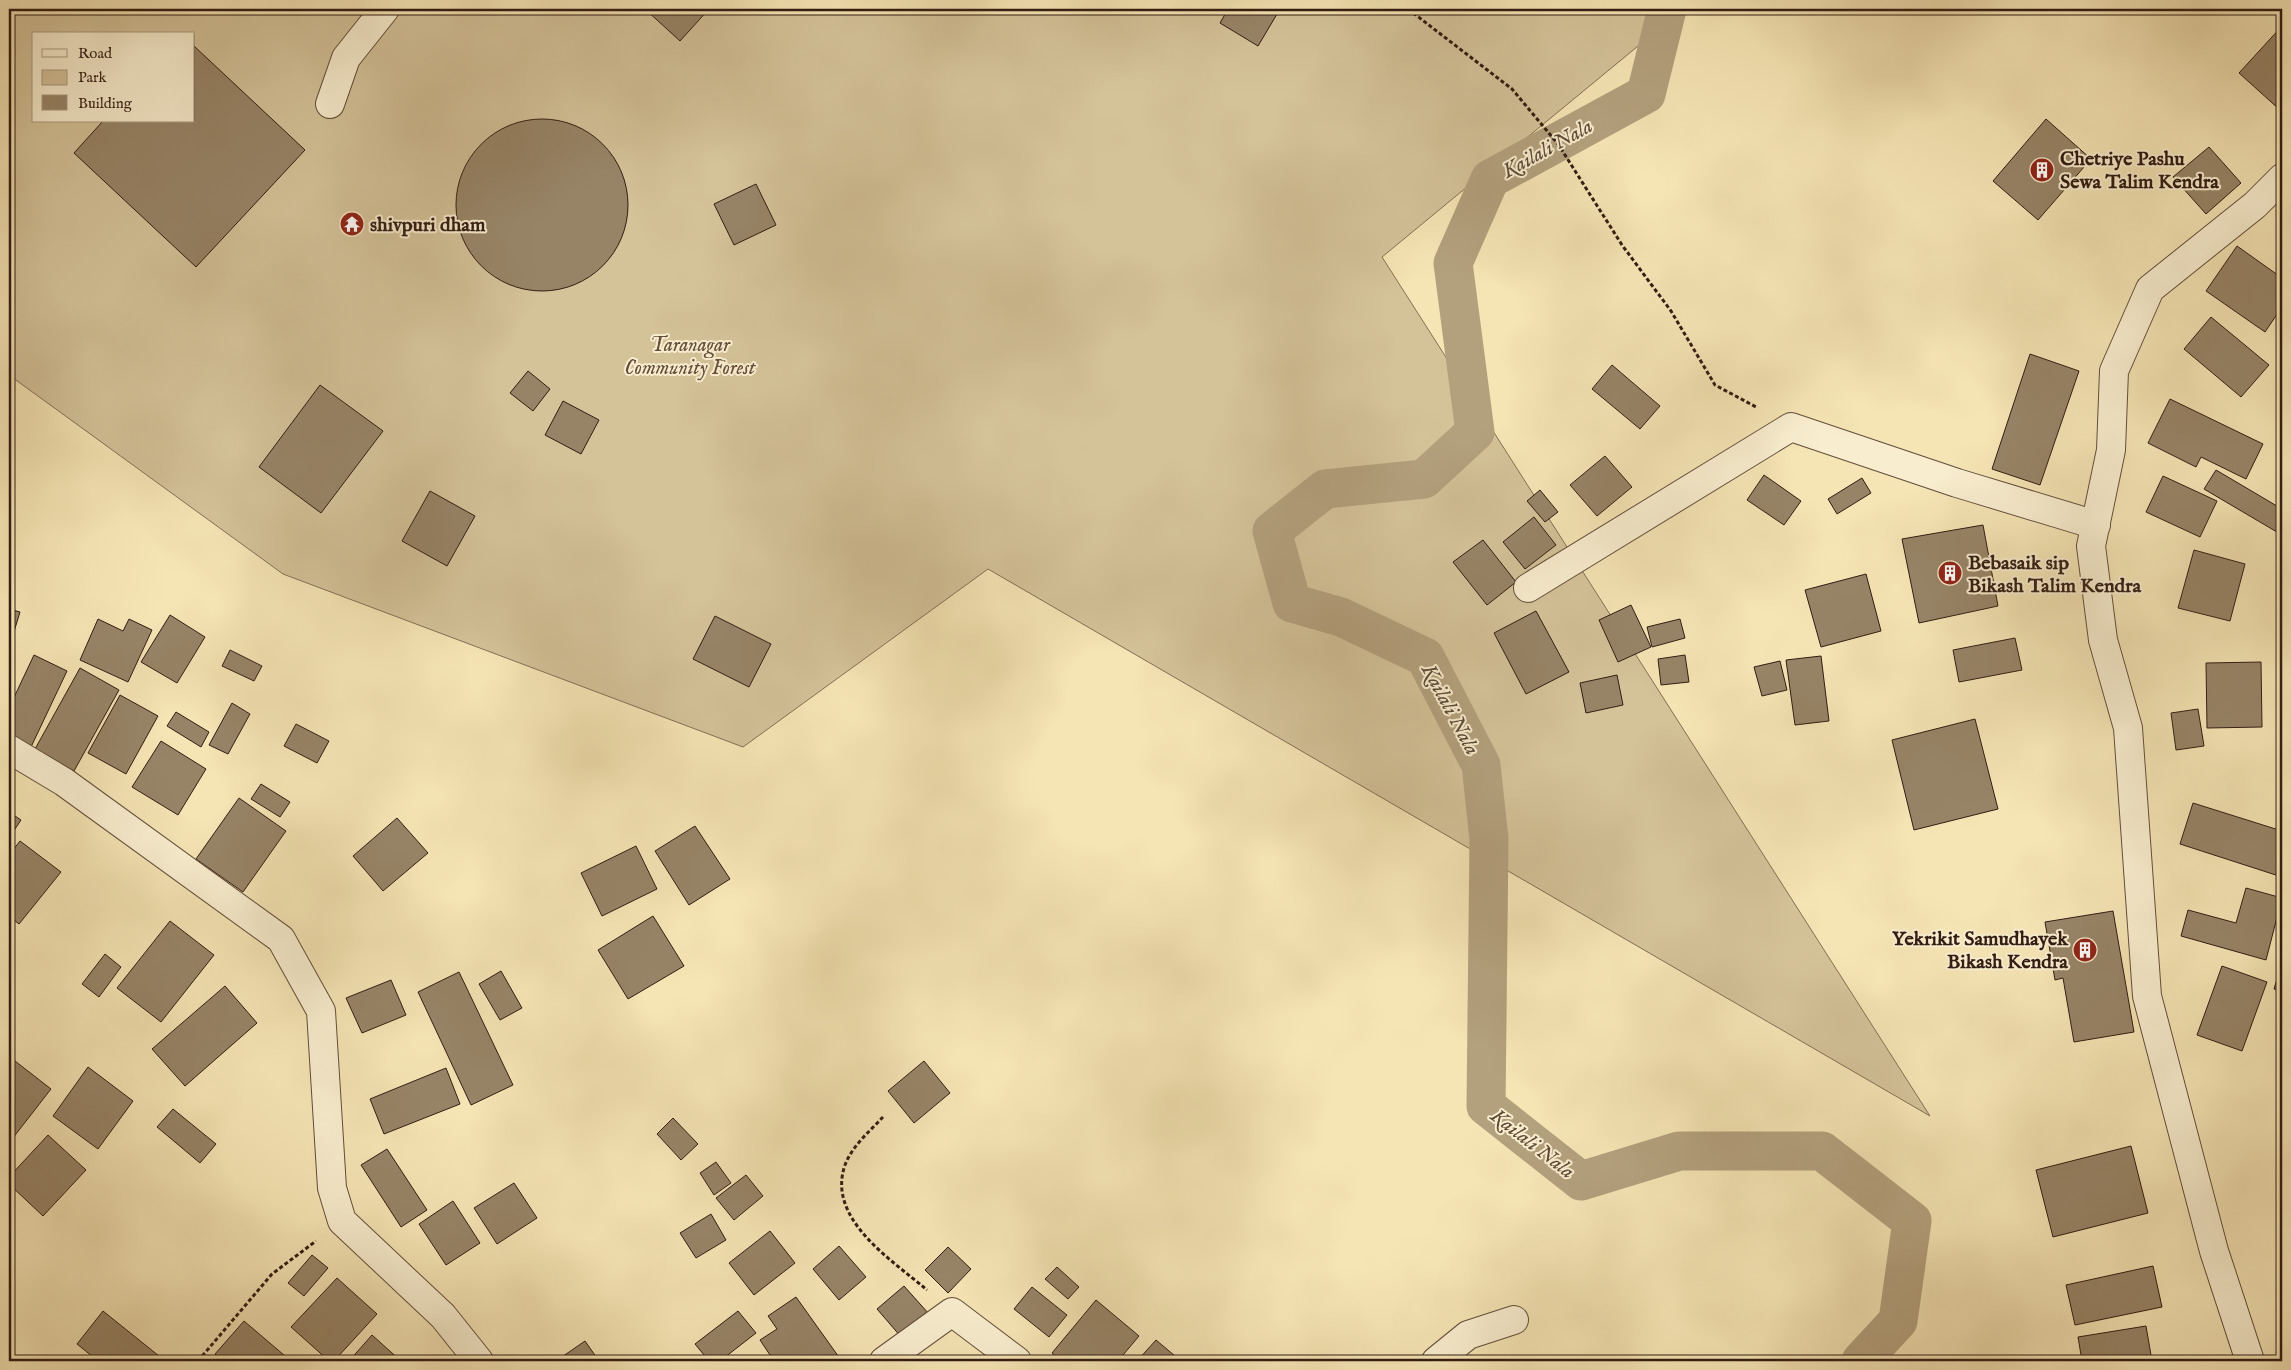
<svg xmlns="http://www.w3.org/2000/svg" width="2291" height="1370" font-family="'IM FELL English',serif">
<style>
.green{fill:#d4c299;stroke:#836f56;fill-rule:evenodd}
.lines{fill:none;stroke-linecap:round;stroke-linejoin:round}
.canal{stroke:#b3a07d;stroke-width:39}
.building{fill:#978467;stroke:#321c13}
.minor-casing{stroke:#634e3b;stroke-width:30}
.path{stroke:#321c13;stroke-width:3;stroke-dasharray:4 2.5;stroke-linecap:butt}
.minor{stroke:#f8edce;stroke-width:28}
.labels{text-anchor:middle;stroke-width:4;stroke-linejoin:round;paint-order:stroke}
.poi-label{font-size:20px;font-weight:bold;fill:#321c13;stroke:#f8edce;text-anchor:start}
.park-label{font-size:20px;font-style:italic;fill:#634e3b;stroke:#f8edce}
.water-label{font-size:21px;font-style:italic;fill:#5f4a38;stroke:#f8edce}
</style>
<rect width="100%" height="100%" fill="#f5e4b4"/>
<filter id="stains"><feTurbulence type="fractalNoise" baseFrequency=".004" numOctaves="4"/><feColorMatrix values="0 0 0 0 .2 0 0 0 0 .09 0 0 0 0 .02 0 0 0 .5 -.17"/></filter>
<radialGradient id="worn" r=".72"><stop offset=".6" stop-color="#630" stop-opacity="0"/><stop offset="1" stop-color="#630" stop-opacity=".3"/></radialGradient>
<path class="green" d="M 9,9 L 1683,9 L 1382,257 L 1930,1116 L 988,569 L 743,747 L 283,574 L 9,375 ZM 34,34 L 194,34 L 194,121 L 34,121 Z"/>
<g class="lines">
<polyline class="canal" points="1667,9 1646,94 1490,179 1453,263 1475,432 1424,479 1325,489 1272,531 1292,603 1341,617 1425,657 1481,765 1489,839 1486,1106 1581,1181 1679,1151 1822,1151 1912,1221 1898,1321 1861,1361"/>
</g>
<g class="building">
<polygon points="645,9 709,9 680,41"/>
<polygon points="1228,9 1280,9 1258,46 1220,23"/>
<polygon points="2282,26 2282,108 2280,110 2239,73"/>
<polygon points="194,46 305,150 196,267 74,153 103,121 194,121"/>
<polygon points="2046,119 2091,159 2038,220 1993,181"/>
<circle cx="542" cy="205" r="86"/>
<polygon points="2209,147 2241,183 2206,214 2173,177"/>
<polygon points="756,184 776,225 734,245 714,204"/>
<polygon points="2237,246 2282,278 2282,307 2265,332 2206,291"/>
<polygon points="2211,317 2269,365 2241,397 2184,349"/>
<polygon points="2030,354 2079,371 2040,485 1992,469"/>
<polygon points="1612,365 1660,406 1640,429 1592,389"/>
<polygon points="528,371 550,389 533,411 510,393"/>
<polygon points="320,385 383,431 321,513 259,467"/>
<polygon points="2170,399 2263,444 2246,479 2201,457 2196,467 2148,443"/>
<polygon points="563,401 599,420 581,454 545,435"/>
<polygon points="1605,456 1632,487 1597,516 1570,485"/>
<polygon points="2216,470 2282,509 2282,535 2204,489"/>
<polygon points="1764,475 1801,501 1784,525 1747,500"/>
<polygon points="2163,476 2217,501 2200,537 2146,512"/>
<polygon points="1862,478 1871,493 1837,514 1828,499"/>
<polygon points="1540,490 1558,512 1545,522 1527,501"/>
<polygon points="430,491 475,516 447,566 402,541"/>
<polygon points="1534,517 1556,545 1525,569 1503,542"/>
<polygon points="1983,525 1998,606 1919,623 1902,539"/>
<polygon points="1483,540 1516,582 1487,605 1453,562"/>
<polygon points="2194,550 2245,564 2230,621 2178,608"/>
<polygon points="1866,574 1881,631 1821,647 1805,590"/>
<polygon points="1631,605 1651,647 1618,662 1599,620"/>
<polygon points="9,609 20,612 9,648"/>
<polygon points="1536,611 1569,672 1526,694 1494,633"/>
<polygon points="170,615 205,637 177,683 141,662"/>
<polygon points="715,616 771,644 749,687 693,659"/>
<polygon points="98,619 123,631 129,619 152,630 128,682 80,660"/>
<polygon points="1680,619 1685,638 1652,647 1647,627"/>
<polygon points="2015,638 2022,670 1959,682 1953,650"/>
<polygon points="230,650 262,666 254,681 222,666"/>
<polygon points="34,655 67,671 31,747 9,736 9,708"/>
<polygon points="1685,655 1689,682 1661,685 1658,659"/>
<polygon points="1821,656 1829,721 1795,725 1786,660"/>
<polygon points="1780,661 1787,690 1762,696 1754,667"/>
<polygon points="2261,662 2262,727 2207,728 2206,663"/>
<polygon points="80,668 119,690 74,771 35,749"/>
<polygon points="1617,675 1623,705 1586,713 1580,683"/>
<polygon points="120,695 158,716 126,774 88,753"/>
<polygon points="232,703 250,714 228,754 209,745"/>
<polygon points="2198,709 2204,746 2176,750 2171,713"/>
<polygon points="176,712 209,732 201,747 167,726"/>
<polygon points="1975,719 1998,809 1914,830 1892,740"/>
<polygon points="296,724 329,741 317,763 284,746"/>
<polygon points="161,741 206,769 178,815 132,787"/>
<polygon points="261,784 290,802 280,817 251,799"/>
<polygon points="239,798 286,831 243,892 196,859"/>
<polygon points="2193,803 2282,831 2282,877 2180,844"/>
<polygon points="9,812 21,820 9,838"/>
<polygon points="397,818 428,853 383,891 353,856"/>
<polygon points="695,826 730,879 689,905 655,851"/>
<polygon points="20,841 61,872 19,924 9,916 9,855"/>
<polygon points="636,846 657,889 602,916 581,873"/>
<polygon points="2246,888 2282,898 2266,960 2181,936 2188,910 2236,923"/>
<polygon points="2113,911 2134,1032 2074,1042 2063,978 2055,980 2045,922"/>
<polygon points="653,916 684,966 628,999 598,950"/>
<polygon points="170,921 214,955 161,1022 117,988"/>
<polygon points="105,954 121,967 99,997 82,984"/>
<polygon points="2282,962 2282,991 2274,989"/>
<polygon points="2222,966 2267,982 2242,1051 2197,1035"/>
<polygon points="501,971 522,1008 500,1020 479,984"/>
<polygon points="459,972 513,1085 471,1105 418,992"/>
<polygon points="391,980 406,1015 362,1033 346,998"/>
<polygon points="225,986 257,1023 185,1086 152,1049"/>
<polygon points="15,1061 51,1089 9,1143 9,1069"/>
<polygon points="924,1061 950,1093 914,1123 888,1091"/>
<polygon points="88,1067 133,1101 98,1149 53,1116"/>
<polygon points="446,1068 460,1104 384,1134 370,1099"/>
<polygon points="173,1109 216,1144 200,1163 157,1127"/>
<polygon points="673,1118 698,1144 681,1160 657,1134"/>
<polygon points="48,1135 86,1170 43,1216 9,1184 9,1177"/>
<polygon points="2131,1146 2148,1213 2053,1237 2036,1170"/>
<polygon points="387,1149 427,1210 401,1227 361,1165"/>
<polygon points="716,1162 731,1183 714,1195 700,1173"/>
<polygon points="746,1175 763,1196 734,1220 716,1198"/>
<polygon points="514,1183 537,1218 497,1244 474,1208"/>
<polygon points="453,1201 480,1243 446,1265 419,1224"/>
<polygon points="711,1214 726,1240 696,1258 680,1233"/>
<polygon points="770,1231 795,1263 754,1295 729,1263"/>
<polygon points="839,1246 866,1277 839,1300 813,1269"/>
<polygon points="948,1247 971,1269 948,1293 925,1270"/>
<polygon points="312,1255 328,1268 304,1296 288,1283"/>
<polygon points="2153,1266 2162,1307 2075,1325 2066,1285"/>
<polygon points="1057,1267 1079,1287 1068,1299 1045,1279"/>
<polygon points="337,1278 377,1314 334,1361 329,1361 291,1327"/>
<polygon points="904,1286 929,1314 902,1338 877,1309"/>
<polygon points="1032,1287 1067,1315 1049,1337 1014,1309"/>
<polygon points="796,1297 841,1360 840,1361 774,1361 760,1340 777,1329 768,1316"/>
<polygon points="1096,1300 1139,1336 1118,1361 1062,1361 1052,1353"/>
<polygon points="103,1311 159,1356 154,1361 98,1361 77,1344"/>
<polygon points="738,1311 756,1333 720,1361 709,1361 695,1344"/>
<polygon points="244,1321 291,1361 223,1361 215,1354"/>
<polygon points="2146,1326 2152,1361 2082,1361 2078,1337"/>
<polygon points="372,1335 401,1361 349,1361"/>
<polygon points="1156,1340 1181,1361 1137,1361"/>
<polygon points="585,1341 599,1361 556,1361"/>
</g>
<g class="lines">
<defs>
<g id="minor">
<polyline points="330,104 346,58 385,9"/>
<polyline points="1528,588 1791,427 1957,483 2096,525"/>
<polyline points="9,749 64,782 281,939 321,1011 332,1188 342,1221 443,1316 479,1361"/>
<polyline points="884,1361 952,1312 1017,1361"/>
<polyline points="1436,1361 1468,1335 1514,1320"/>
<polyline points="2250,1361 2214,1251 2147,996 2128,728 2103,640 2091,546 2111,450 2114,371 2150,289 2255,205 2282,178"/>
</g>
</defs>
<use href="#minor" class="minor-casing"/>
<g class="path">
<polyline points="1408,9 1512,89 1558,144 1622,245 1671,311 1715,385 1758,408"/>
<path d="M 883,1117 C 870,1131 852,1146 845,1165 C 826,1219 892,1260 927,1290"/>
<polyline points="198,1361 272,1274 316,1241"/>
</g>
<use href="#minor" class="minor"/>
</g>
<defs>
<symbol id="building-disc" viewBox="-11 -11 22 22"><circle r="9.5" fill="#8f2418" stroke="#f8edce"/><path d="M-4-6H4V6H1V3H-1V6H-4ZM-2.5-4.3h1.7v1.8h-1.7ZM.8-4.3h1.7v1.8H.8ZM-2.5-1h1.7V.8h-1.7ZM.8-1h1.7V.8H.8Z" fill="#fff"/></symbol>
<symbol id="temple-disc" viewBox="-11 -11 22 22"><circle r="9.5" fill="#8f2418" stroke="#f8edce"/><path d="M0-6L5-2H3V0L6.5 2.5H4V6H1.5V3h-3V6H-4V2.5H-6.5L-3 0V-2H-5Z" fill="#fff"/></symbol>
</defs>
<g fill-rule="evenodd">
<use href="#building-disc" x="2028" y="156" width="28" height="28"/>
<use href="#temple-disc" x="338" y="210" width="28" height="28"/>
<use href="#building-disc" x="1936" y="559" width="28" height="28"/>
<use href="#building-disc" x="2071" y="936" width="28" height="28"/>
</g>
<g class="labels">
<g class="poi-label">
<text x="2060" y="165">Chetriye Pashu<tspan x="2060" dy="23">Sewa Talim Kendra</tspan></text>
<text x="370" y="231">shivpuri dham</text>
<text x="1968" y="569">Bebasaik sip<tspan x="1968" dy="23">Bikash Talim Kendra</tspan></text>
<text x="2068" y="945" text-anchor="end">Yekrikit Samudhayek<tspan x="2068" dy="23">Bikash Kendra</tspan></text>
</g>
<g class="park-label">
<text x="690" y="351">Taranagar<tspan x="690" dy="23">Community Forest</tspan></text>
</g>
<g class="water-label">
<text transform="translate(1547 148) rotate(-29)" y="7">Kailali Nala</text>
<text transform="translate(1451 709) rotate(62)" y="7">Kailali Nala</text>
<text transform="translate(1533 1143) rotate(38)" y="7">Kailali Nala</text>
</g>
</g>
<rect width="2291" height="1370" fill="none" stroke="#f5e4b4" stroke-width="30"/>
<rect x="10" y="10" width="2271" height="1350" fill="none" stroke="#321c13" stroke-width="2.5"/>
<rect x="15" y="15" width="2261" height="1340" fill="none" stroke="#321c13"/>
<rect x="32" y="32" width="162" height="90" fill="#f8edce" stroke="#a99983"/>
<rect x="42" y="49" width="25" height="8" fill="#f8edce" stroke="#a99983"/>
<text x="78" y="58" font-size="15" fill="#321c13">Road</text>
<rect x="42" y="70" width="25" height="15" fill="#d4c299" stroke="#a99983"/>
<text x="78" y="82" font-size="15" fill="#321c13">Park</text>
<rect x="42" y="95" width="25" height="15" fill="#978467" stroke="#a99983"/>
<text x="78" y="108" font-size="15" fill="#321c13">Building</text>
<rect width="100%" height="100%" filter="url(#stains)"/>
<rect width="100%" height="100%" fill="url(#worn)"/>
</svg>
